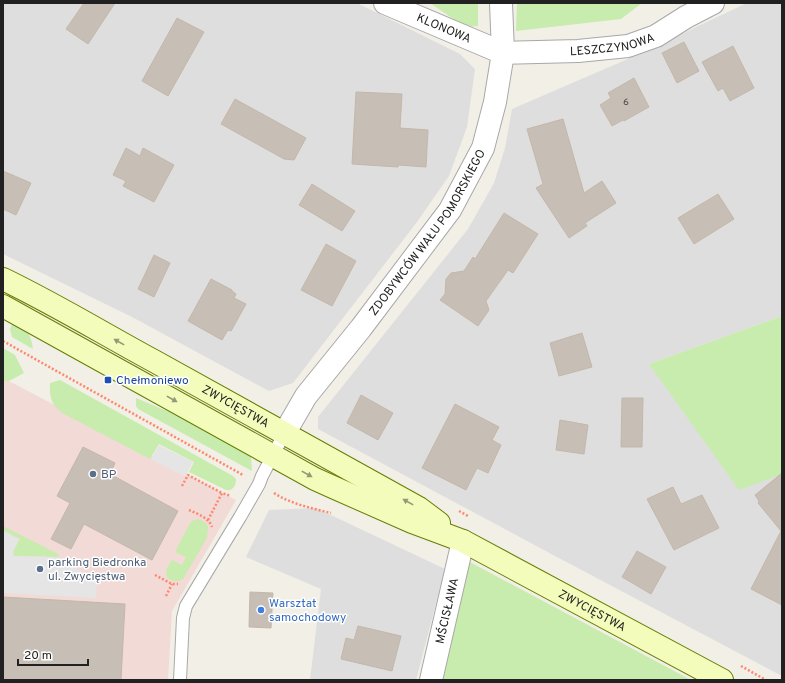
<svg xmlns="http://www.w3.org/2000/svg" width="785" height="683" font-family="Overpass,sans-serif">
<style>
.residential{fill:#dfdede}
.commercial{fill:#f2dad7}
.grass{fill:#c7ecad}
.parking{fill:#e5e5e5}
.building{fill:#c7beb6;stroke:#c4b7a9}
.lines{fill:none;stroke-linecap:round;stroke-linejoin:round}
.lane-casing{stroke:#a8a8a8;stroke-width:14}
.street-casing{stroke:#a8a8a8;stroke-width:24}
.secondary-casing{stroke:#667e02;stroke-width:24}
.path{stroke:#fe876c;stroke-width:2.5;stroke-dasharray:2 2;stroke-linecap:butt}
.lane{stroke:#fff;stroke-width:12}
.street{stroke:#fff;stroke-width:22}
.secondary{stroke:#f3fcbb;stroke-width:22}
.oneway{fill:#949976}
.transit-dot{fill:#1a4fb4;stroke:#fff;stroke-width:1.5}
.service-dot{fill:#5c6f8a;stroke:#fff;stroke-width:1.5}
.shop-dot{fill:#3f7fe0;stroke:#fff;stroke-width:1.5}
.labels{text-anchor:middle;stroke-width:3;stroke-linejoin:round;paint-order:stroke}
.number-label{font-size:10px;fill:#4a4846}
.street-label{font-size:12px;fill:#212121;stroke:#fff}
.transit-label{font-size:12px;fill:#164399;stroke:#fff;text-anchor:start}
.service-label{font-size:12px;fill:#4e5e75;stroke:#fff;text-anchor:start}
.shop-label{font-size:12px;fill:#366cbe;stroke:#fff;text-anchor:start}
</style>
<rect width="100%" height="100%" fill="#f2efe7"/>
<g class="residential">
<polygon points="3,3 357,3 460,54 475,69 467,127 449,176 417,222 293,383 269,391 132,317 3,254"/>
<polygon points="747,3 782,3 782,316 649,364 782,474 782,676 557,557 318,429 318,417 468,229 494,183 505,148 512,109 637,55"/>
<polygon points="316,508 445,569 416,680 310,680 321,589 246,557 269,510"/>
</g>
<polygon class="commercial" points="3,378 236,500 172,611 168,680 3,680"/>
<g class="grass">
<polygon points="430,3 478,3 478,26 465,27"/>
<polygon points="517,3 642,3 621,19 516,31"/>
<polygon points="782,316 782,474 739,490 649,364"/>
<path d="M 14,320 C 27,330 31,333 33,349 L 12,337 L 10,329 Z"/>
<polygon points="3,348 15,355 24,373 9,381 3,381"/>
<path d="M 60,380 L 233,476 L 236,479 C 236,486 233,491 226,490 L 189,472 L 194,462 L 159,444 L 150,459 L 64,414 C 52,406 49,398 50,383 Z"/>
<polygon points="136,398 167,411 204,423 249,450 251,456 252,471 138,409 136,406"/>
<path d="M 198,519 L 206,523 L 208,527 L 207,538 L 183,579 C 175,584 163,580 167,569 C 168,566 170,563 172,560 L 182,565 L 186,557 L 175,552 L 189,525 L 192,521 Z"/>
<polygon points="3,526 58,554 59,556 58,557 14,556 13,552 20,539 3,530"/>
<polygon points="468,561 691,680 441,680"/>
</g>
<g class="parking">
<polygon points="159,445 193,462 185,477 151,459"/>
<polygon points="3,531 19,539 13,552 14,556 58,557 97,581 96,598 3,593"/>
</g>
<g class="building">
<polygon points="84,3 115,3 88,44 66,29"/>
<polygon points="177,18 204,32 168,96 142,81"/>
<polygon points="684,42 699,71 677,83 662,53"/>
<polygon points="733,46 754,88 730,101 723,88 718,91 702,62"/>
<polygon points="634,78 649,107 624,121 623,120 612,126 600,105 611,98 608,93"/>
<polygon points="356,92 402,94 400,128 428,130 426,167 398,165 398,167 352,164"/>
<polygon points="235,99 306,138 294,160 284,159 221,124"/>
<polygon points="563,119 584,193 602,181 616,203 585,223 587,226 569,238 536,188 543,184 527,129"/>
<polygon points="126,148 140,156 143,148 174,165 154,202 123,186 126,181 113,175"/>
<polygon points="3,171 31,183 16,215 3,209"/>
<polygon points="312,184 355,211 342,231 299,205"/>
<polygon points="718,194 734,219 694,244 678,218"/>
<polygon points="504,213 538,234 513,273 508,270 486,301 489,310 478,326 440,300 445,294 446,279 451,273 464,271 473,257 475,259"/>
<polygon points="326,244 356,261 332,306 301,290"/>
<polygon points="154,255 170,263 154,297 138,289"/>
<polygon points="211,279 232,290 232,291 236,294 234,298 246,304 231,331 228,330 222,340 188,321"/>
<polygon points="582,333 592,367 559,376 550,343"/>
<polygon points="361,395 393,413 378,440 347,423"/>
<polygon points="622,398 643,398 642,447 621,447"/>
<polygon points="455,404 499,427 492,440 501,445 488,473 477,468 466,490 422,468"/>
<polygon points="560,420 588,425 584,454 556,450"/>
<polygon points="83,447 115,463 110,474 178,511 152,560 84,524 71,549 51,539 70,503 57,496"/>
<polygon points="782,473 782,605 751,589 781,531 758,503 759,501 755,495"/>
<polygon points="673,487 681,504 702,495 719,528 674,550 647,499"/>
<polygon points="637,551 666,567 651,594 622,577"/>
<polygon points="250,592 273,593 271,628 249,627"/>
<polygon points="3,597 125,604 121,680 3,680"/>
<polygon points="358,626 401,636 392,671 341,659 346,638 354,640"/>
</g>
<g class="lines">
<defs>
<polyline id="lane" points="180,680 183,618 186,606 240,517 259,484 262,476 284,434"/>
<g id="street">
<path id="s1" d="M 385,3 L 503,53 L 578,51 L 628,46 L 656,36 L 686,17 L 713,3"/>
<path id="s2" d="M 284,434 L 306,396 L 361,328 L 450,210 L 483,148 L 495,102 L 503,53 L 501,3"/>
<path id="s3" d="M 431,680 L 463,541"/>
</g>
<g id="secondary">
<path id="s4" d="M 3,279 C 55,304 104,334 154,361 C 243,410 331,459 419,508 L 439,523"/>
<path id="s5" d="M 3,306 L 12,311 L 315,479 L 335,488 L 412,522 L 463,541 L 722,680"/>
</g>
</defs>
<use href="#lane" class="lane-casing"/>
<use href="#street" class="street-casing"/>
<use href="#secondary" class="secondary-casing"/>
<g class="path">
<polyline points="3,341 44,364 243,475"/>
<polyline points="182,486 188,475 222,493"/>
<path d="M 274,493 C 291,504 311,508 331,513"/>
<path d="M 189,510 C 198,514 209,518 212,527"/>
<polyline points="459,511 468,516"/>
<polyline points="208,520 222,493 231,496"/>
<polyline points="155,575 172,584 178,584"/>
<polyline points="166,596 172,584"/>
<polyline points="741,666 766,680"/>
</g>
<use href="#lane" class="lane"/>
<use href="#street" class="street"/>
<use href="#secondary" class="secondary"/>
</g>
<defs><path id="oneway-solid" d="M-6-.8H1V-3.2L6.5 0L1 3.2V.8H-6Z"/></defs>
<g class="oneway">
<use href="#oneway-solid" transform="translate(119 342) rotate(-151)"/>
<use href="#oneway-solid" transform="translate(172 399) rotate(29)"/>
<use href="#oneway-solid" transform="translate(307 474) rotate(29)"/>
<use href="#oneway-solid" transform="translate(408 502) rotate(-151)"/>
</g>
<rect class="transit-dot" x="104" y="376" width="8" height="8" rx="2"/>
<g class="service-dot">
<circle cx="93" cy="474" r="4"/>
<circle cx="40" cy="569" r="4"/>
</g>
<circle class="shop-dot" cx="261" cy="610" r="4"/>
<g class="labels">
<g class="number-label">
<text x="626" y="105">6</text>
</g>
<g class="street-label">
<text dy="4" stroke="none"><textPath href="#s1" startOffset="64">KLONOWA</textPath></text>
<text dy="4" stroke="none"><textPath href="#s1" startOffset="238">LESZCZYNOWA</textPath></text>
<text dy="4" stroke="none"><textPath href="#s2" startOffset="248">ZDOBYWCÓW WAŁU POMORSKIEGO</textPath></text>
<text dy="4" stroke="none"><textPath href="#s4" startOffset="265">ZWYCIĘSTWA</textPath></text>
<text dy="4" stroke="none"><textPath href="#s3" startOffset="71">MŚCISŁAWA</textPath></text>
<text dy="4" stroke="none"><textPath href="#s5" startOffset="664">ZWYCIĘSTWA</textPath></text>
</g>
<g class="transit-label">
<text x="116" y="384">Chełmoniewo</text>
</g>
<g class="service-label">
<text x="101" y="478">BP</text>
<text x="48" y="566">parking Biedronka<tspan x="48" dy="14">ul. Zwycięstwa</tspan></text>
</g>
<g class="shop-label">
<text x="269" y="607">Warsztat<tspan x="269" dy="14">samochodowy</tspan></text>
</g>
</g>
<rect width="785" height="683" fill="none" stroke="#212121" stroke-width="8"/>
<path d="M18 659v6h70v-6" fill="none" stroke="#212121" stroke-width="2"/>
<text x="24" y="659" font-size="12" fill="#212121" stroke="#ffffff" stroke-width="3" paint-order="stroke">20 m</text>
</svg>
